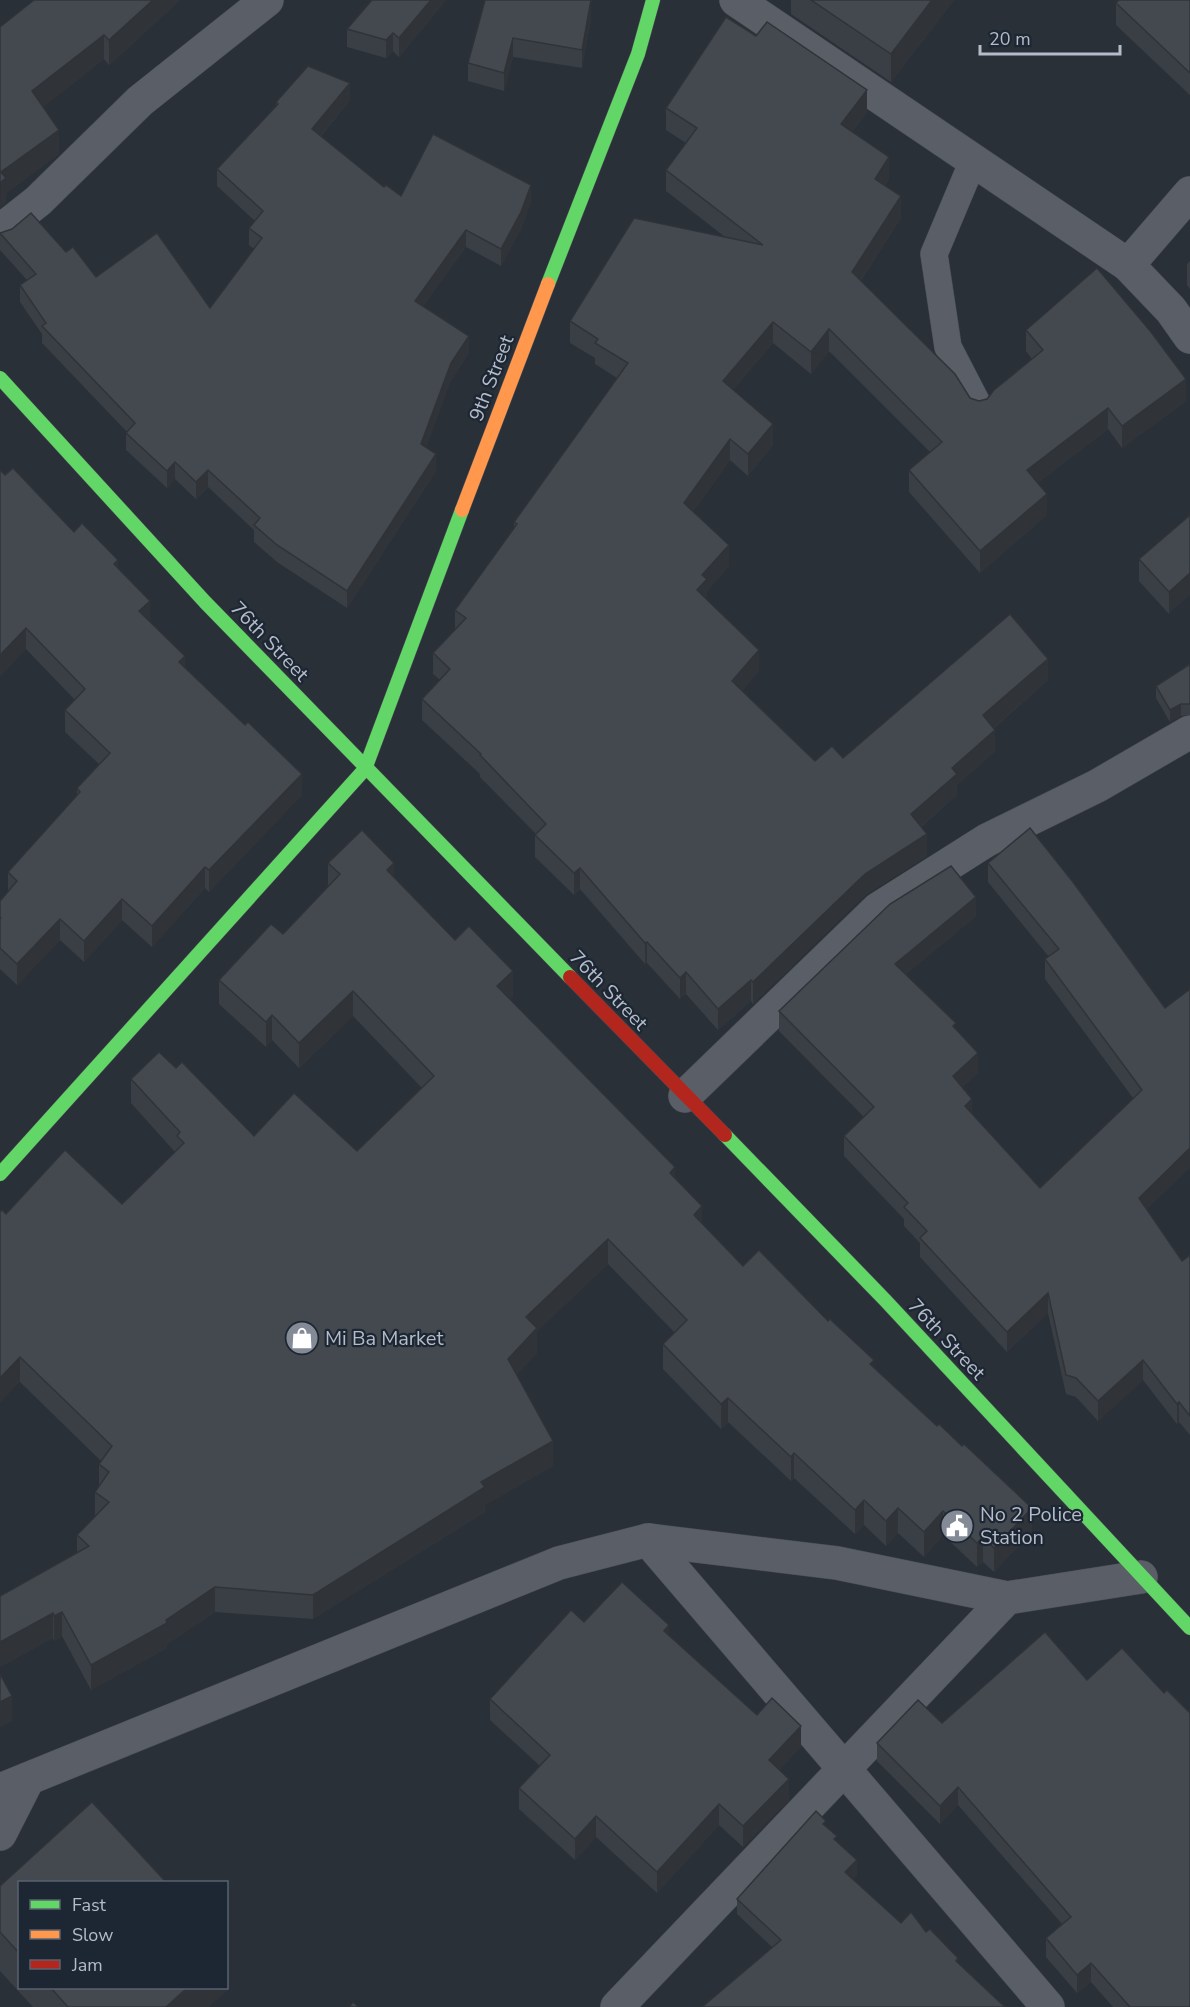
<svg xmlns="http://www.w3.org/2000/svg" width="1190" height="2007" font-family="'Nunito Sans',sans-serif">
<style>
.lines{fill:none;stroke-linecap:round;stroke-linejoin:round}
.lane-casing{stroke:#484c53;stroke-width:28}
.street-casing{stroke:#484c53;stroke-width:34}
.fast-casing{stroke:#484c53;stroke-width:15}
.slow-casing{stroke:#484c53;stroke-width:15}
.jam-casing{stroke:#484c53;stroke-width:15}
.lane{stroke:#5a5e66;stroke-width:27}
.street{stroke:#5a5e66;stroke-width:33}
.fast{stroke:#63d668;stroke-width:14}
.slow{stroke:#ff974d;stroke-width:14}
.jam{stroke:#b3261e;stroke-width:14}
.wall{fill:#3a3f45}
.shaded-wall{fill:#303338}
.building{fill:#444950;stroke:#303338;stroke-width:1.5}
.labels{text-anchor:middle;stroke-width:4.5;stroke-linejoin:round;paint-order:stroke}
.street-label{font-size:20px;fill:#b4bcc9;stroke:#1d2633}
.poi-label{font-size:20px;fill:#b4bcc9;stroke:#1d2633;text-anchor:start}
</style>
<rect width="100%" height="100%" fill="#2a3038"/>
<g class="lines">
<defs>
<polyline id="lane" points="973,161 934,254 948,347 979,407"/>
<g id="street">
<polyline points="736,0 1128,265 1171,310 1190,337"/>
<polyline points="0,231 38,201 140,101 267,0"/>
<polyline points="1128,265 1190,193"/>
<polyline points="685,1096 878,909 987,840 1097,786 1190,732"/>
<polyline points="648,1540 1048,2007"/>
<polyline points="0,1790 559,1563 648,1540 837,1563 1007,1598 1141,1577"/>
<polyline points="0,1834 28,1779"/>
<polyline points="617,2007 1007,1598"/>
</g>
<g id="fast">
<polyline points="548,284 638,54 653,0"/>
<polyline points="0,378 205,602 570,977"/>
<polyline points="725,1135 885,1300 1190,1628"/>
<polyline points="0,1174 365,769 462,510"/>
</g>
<polyline id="slow" points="462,510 548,284"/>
<polyline id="jam" points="570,977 725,1135"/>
</defs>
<use href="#lane" class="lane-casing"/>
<use href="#street" class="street-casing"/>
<use href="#fast" class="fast-casing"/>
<use href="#slow" class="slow-casing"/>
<use href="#jam" class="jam-casing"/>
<use href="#lane" class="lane"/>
<use href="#street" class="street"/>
<use href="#fast" class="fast"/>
<use href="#slow" class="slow"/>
<use href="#jam" class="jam"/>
</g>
<g class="wall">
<polygon points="34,0 180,0 109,65 104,59 43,107 59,154 6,193 6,202 0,207"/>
<polygon points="446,0 399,57 393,51 386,58 347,47 347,29"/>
<polygon points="485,0 591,19 582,68 513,57 504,91 468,81 468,63"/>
<polygon points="791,0 954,0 891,82 791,14"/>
<polygon points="1190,0 1190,95 1116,25 1116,3"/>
<polygon points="350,100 321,136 384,187 401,196 531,202 521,229 501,266 466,247 423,306 469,353 451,380 426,447 436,471 347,608 277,562 254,542 254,530 208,487 196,499 175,479 167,488 126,450 126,433 127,432 42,343 42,334 20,302 20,285 27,280 0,250 0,232 66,252 96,277 210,308 254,249 249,245 249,228 255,221 217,186 217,169 276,107 276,102"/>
<polygon points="666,108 867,112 852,132 889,178 885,185 901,218 861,280 970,398 979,401 987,399 1032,359 1026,351 1026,330 1186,401 1122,448 1108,429 1038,483 1047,515 980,573 909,492 909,470 930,452 829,351 811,374 773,343 733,390 773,445 748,476 730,460 693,512 729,566 707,591 707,599 759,671 742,691 815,761 843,758 1048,680 994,728 995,751 957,785 957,795 921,827 927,856 865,895 753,1004 751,1001 718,1030 686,994 680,999 647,963 645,964 580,889 574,895 535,857 535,835 536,834 480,777 480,774 422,720 422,699 440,680 433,674 433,653 455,630 455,610 514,528 514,522 617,378 595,364 595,358 570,343 570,321 725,237 666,191 666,170 686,143 666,130"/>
<polygon points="1190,261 1190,289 1187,285 1187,264"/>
<polygon points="5,475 118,568 150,622 185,667 302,795 209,892 205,888 152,947 122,920 84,962 60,940 17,985 0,969 0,901 8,891 8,872 77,796 77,788 99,764 65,732 65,710 75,700 26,649"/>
<polygon points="1190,515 1169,614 1139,581 1139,559"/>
<polygon points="1190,664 1190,715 1181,716 1170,722 1156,698 1156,686"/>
<polygon points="328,863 394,878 455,940 513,996 509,999 675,1178 702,1224 743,1266 874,1367 1032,1532 994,1572 983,1562 977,1567 943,1535 924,1557 898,1533 886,1546 864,1525 855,1534 794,1478 791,1481 728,1422 721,1429 663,1369 663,1344 675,1333 608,1264 537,1331 537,1353 516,1375 553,1466 485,1505 485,1512 313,1619 215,1612 167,1644 167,1648 91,1690 62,1636 54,1641 53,1638 0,1667 77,1553 77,1535 95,1516 95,1492 99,1487 99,1464 101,1461 20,1382 6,1214 122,1204 175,1152 131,1103 131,1079 176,1068 254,1136 357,1151 422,1088 353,1016 299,1068 272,1040 266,1047 219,1004 219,980 283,934 328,886"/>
<polygon points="988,863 1165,1008 1147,1210 1182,1261 1190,1255 1190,1435 1179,1422 1177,1424 1143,1380 1098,1421 1076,1397 1066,1394 1048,1313 1007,1352 920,1257 920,1243 904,1226 904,1219 844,1156 844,1136 864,1117 779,1031 779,1011 976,916 906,974 956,1029 978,1073 962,1087 972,1114 1040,1188 1133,1098 1045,979 1045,959 1049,957 988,882"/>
<polygon points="584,1622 669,1636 757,1715 801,1747 779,1770 789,1800 743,1847 719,1825 657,1893 596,1837 575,1860 519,1809 519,1788 540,1766 490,1720 490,1699"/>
<polygon points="918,1700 1190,2007 1113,2007 1091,1982 1077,1993 1046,1957 1046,1938 1062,1924 958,1805 940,1824 877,1761 877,1743"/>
<polygon points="826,1826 837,1842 857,1875 852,1879 901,1923 926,1932 958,1964 773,1948 737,1914 737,1899"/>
<polygon points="20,1882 20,1988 226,1988 228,1989 208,2007 33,2007 0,1971 0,1886"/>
</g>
<g class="shaded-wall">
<polygon points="153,0 180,0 109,65 109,40"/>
<polygon points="431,0 446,0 399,57 399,38"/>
<polygon points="591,0 591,19 582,68 582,50"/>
<polygon points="932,0 954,0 891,82 891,54"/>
<polygon points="393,33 393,51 386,58 386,40"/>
<polygon points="104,35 104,59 32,116 32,91"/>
<polygon points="513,38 513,57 504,91 504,73"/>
<polygon points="350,83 350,100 312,146 312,129"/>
<polygon points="867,90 867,112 841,146 841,124"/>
<polygon points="59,130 59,154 6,193 6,202 0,207 1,172"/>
<polygon points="889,157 889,178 875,200 875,179"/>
<polygon points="531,185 531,202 521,229 501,266 501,249"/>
<polygon points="901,196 901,218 852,293 852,272"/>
<polygon points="466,230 466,247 415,318 415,301"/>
<polygon points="773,322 773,343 723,402 723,381"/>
<polygon points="829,329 829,351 811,374 811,352"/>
<polygon points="469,336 469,353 451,380 421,461 421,444 451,363"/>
<polygon points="1186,379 1186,401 1122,448 1122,426"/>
<polygon points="1108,408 1108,429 1027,492 1027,470"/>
<polygon points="773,424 773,445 748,476 748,454"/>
<polygon points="730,439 730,460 684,525 684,503"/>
<polygon points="436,454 436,471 347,608 347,591"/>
<polygon points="175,462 175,479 167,488 167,471"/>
<polygon points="208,470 208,487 196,499 196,482"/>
<polygon points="1047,494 1047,515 980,573 980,551"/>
<polygon points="729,545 729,566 707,591 707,601 697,590 702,575"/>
<polygon points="118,560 118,581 114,564"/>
<polygon points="1190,573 1190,595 1169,614 1169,592"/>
<polygon points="150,601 150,622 139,611"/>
<polygon points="26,628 26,649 0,677 0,655"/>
<polygon points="759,650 759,671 732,703 732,681"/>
<polygon points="185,656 185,677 179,662"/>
<polygon points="1048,659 1048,680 983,737 983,715"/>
<polygon points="1181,704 1181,716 1170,722 1170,710"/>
<polygon points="995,730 995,751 957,785 957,795 911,835 911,814 952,768"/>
<polygon points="302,774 302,795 209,892 209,870"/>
<polygon points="927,834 927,856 865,895 753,1004 753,982 865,874"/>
<polygon points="394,863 394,888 387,870"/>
<polygon points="205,867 205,888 152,947 152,926"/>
<polygon points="580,868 580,889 574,895 574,873"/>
<polygon points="976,897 976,916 895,983 895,964"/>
<polygon points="122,899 122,920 84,962 84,941"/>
<polygon points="60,919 60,940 17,985 17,964"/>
<polygon points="647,942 647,963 645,964 645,943"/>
<polygon points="513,971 513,996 497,1011 497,986"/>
<polygon points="686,972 686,994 680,999 680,978"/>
<polygon points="751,980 751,1001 718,1030 718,1009"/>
<polygon points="353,991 353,1016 299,1068 299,1043"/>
<polygon points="272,1015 272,1040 266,1047 266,1022"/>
<polygon points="978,1053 978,1073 953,1096 953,1076"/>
<polygon points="972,1099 972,1119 965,1106"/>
<polygon points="1190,1148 1190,1168 1139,1217 1139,1198"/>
<polygon points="675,1167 675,1192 670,1173"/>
<polygon points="702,1206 702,1231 694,1215"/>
<polygon points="608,1239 608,1264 537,1331 537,1353 508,1384 508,1359 526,1317"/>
<polygon points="1048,1293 1048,1313 1007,1352 1007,1332"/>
<polygon points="20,1357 20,1382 0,1403 0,1378"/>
<polygon points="1143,1360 1143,1380 1098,1421 1098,1401"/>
<polygon points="728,1398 728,1422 721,1429 721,1404"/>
<polygon points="1179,1402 1179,1422 1177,1424 1177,1404"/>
<polygon points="553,1441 553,1466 485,1505 485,1512 313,1619 313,1595 481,1482"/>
<polygon points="794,1453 794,1478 791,1481 791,1457"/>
<polygon points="864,1500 864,1525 855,1534 855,1510"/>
<polygon points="898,1508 898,1533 886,1546 886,1521"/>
<polygon points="1032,1508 1032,1532 994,1572 994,1548"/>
<polygon points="943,1511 943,1535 924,1557 924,1532"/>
<polygon points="983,1537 983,1562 977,1567 977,1543"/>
<polygon points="215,1587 215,1612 167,1644 167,1648 91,1690 91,1665 166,1620"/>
<polygon points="62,1612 62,1636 54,1641 54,1616"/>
<polygon points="53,1613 53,1638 0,1667 0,1642"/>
<polygon points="669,1625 669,1646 664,1631"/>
<polygon points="12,1696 12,1721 0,1727 0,1702"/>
<polygon points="801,1726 801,1747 769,1781 769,1760"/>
<polygon points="789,1779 789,1800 743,1847 743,1826"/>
<polygon points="958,1787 958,1805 940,1824 940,1806"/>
<polygon points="719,1804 719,1825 657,1893 657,1872"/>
<polygon points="596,1816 596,1837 575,1860 575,1839"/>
<polygon points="857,1860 857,1875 845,1887 845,1872"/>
<polygon points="228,1950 228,1989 208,2007 166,2007 187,1988 226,1988 226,1952"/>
<polygon points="1091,1963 1091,1982 1077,1993 1077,1975"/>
</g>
<g class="building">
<polygon points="34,0 153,0 109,40 104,35 32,91 59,130 1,172 6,178 0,183 0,27"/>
<polygon points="372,0 431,0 399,38 393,33 386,40 347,29"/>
<polygon points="485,0 591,0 582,50 513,38 504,73 468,63"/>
<polygon points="811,0 932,0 891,54"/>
<polygon points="1119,0 1190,0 1190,73 1116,3"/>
<polygon points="726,17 756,36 767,22 867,90 841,124 889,157 875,179 901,196 852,272 955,374 970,398 979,401 987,399 994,390 1043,350 1026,330 1097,268 1151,332 1186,379 1122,426 1108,408 1027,470 1047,494 980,551 909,470 942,442 829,329 811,352 773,322 723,381 773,424 748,454 730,439 684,503 729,545 702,575 707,579 697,590 759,650 732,681 815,761 832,746 843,758 1010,614 1048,659 983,715 995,730 952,768 957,774 911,814 927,834 865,874 753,982 751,980 718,1009 686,972 680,978 647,942 645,943 580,868 574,873 535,835 546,824 480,755 481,754 422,699 450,669 433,653 466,618 455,610 517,524 514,522 628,363 595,343 598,339 570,321 634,218 763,245 666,170 697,128 666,108"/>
<polygon points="308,66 350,83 312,129 384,187 386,185 401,196 433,134 531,185 521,212 501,249 466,230 415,301 469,336 451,363 421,444 436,454 347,591 277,545 254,525 260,518 208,470 196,482 175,462 167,471 126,433 135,423 42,326 46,323 20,285 36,274 0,233 12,229 31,213 66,252 73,247 96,277 157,233 210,308 262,238 249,228 263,211 217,169 278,104 276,102"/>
<polygon points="13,468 74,532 82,523 118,560 114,564 150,601 139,611 185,656 179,662 245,725 248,722 302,774 209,870 205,867 152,926 122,899 84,941 60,919 17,964 0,948 0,919 1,918 0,917 0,901 17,881 8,872 80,792 77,788 110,753 65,710 85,689 26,628 0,655 0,470 5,475"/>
<polygon points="1190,515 1190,573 1169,592 1139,559"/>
<polygon points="1190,664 1190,704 1181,704 1170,710 1156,686"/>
<polygon points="1030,828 1073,882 1165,1008 1190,989 1190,1148 1139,1198 1182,1261 1190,1255 1190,1416 1179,1402 1177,1404 1143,1360 1098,1401 1076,1378 1066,1375 1048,1293 1007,1332 920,1238 927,1231 904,1207 908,1203 844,1136 874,1107 779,1011 890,904 951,866 976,897 895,964 956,1023 953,1026 978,1053 953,1076 972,1099 965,1106 1040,1188 1142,1090 1045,959 1059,949 988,863"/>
<polygon points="362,830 394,863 387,870 455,940 469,926 513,971 497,986 675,1167 670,1173 702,1206 694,1215 743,1266 759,1250 828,1321 830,1319 874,1360 870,1364 937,1426 939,1424 962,1446 964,1444 1032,1508 994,1548 983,1537 977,1543 943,1511 924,1532 898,1508 886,1521 864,1500 855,1510 794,1453 791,1457 728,1398 721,1404 663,1344 687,1320 608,1239 526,1317 537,1328 508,1359 553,1441 481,1482 485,1487 313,1595 215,1587 166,1620 167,1623 91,1665 62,1612 54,1616 53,1613 0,1642 0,1596 89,1546 77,1535 109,1502 95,1492 109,1472 99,1464 112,1446 20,1357 0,1378 0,1212 2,1210 6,1214 65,1150 122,1204 184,1143 177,1136 180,1132 131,1079 159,1052 176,1068 182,1062 254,1136 294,1093 357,1151 434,1076 353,991 299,1043 272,1015 266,1022 219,980 271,924 283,934 340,874 328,863"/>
<polygon points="622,1582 669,1625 664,1631 757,1715 772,1698 801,1726 769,1760 789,1779 743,1826 719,1804 657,1872 596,1816 575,1839 519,1788 550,1755 490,1699 571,1610 584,1622"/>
<polygon points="1045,1632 1087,1680 1122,1648 1164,1693 1167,1690 1190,1713 1190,2007 1130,2007 1091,1963 1077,1975 1046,1938 1071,1917 958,1787 940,1806 877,1743 918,1700 942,1723"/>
<polygon points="0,1674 12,1696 0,1702"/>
<polygon points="92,1802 166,1882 20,1882 20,1954 0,1932 0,1886"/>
<polygon points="816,1811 826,1821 823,1824 837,1836 834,1839 857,1860 845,1872 901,1923 911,1912 926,1932 930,1929 958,1958 956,1961 1005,2007 702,2007 781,1940 737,1899"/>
<polygon points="51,1988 187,1988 166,2007 68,2007"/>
<polygon points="353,2002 359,2007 349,2007"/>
</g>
<defs>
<symbol id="shop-disc" viewBox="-11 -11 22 22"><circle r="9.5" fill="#848b96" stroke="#1d2633"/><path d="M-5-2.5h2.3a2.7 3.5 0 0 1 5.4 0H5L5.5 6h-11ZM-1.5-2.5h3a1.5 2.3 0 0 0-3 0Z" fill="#fff"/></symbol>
<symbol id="civic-disc" viewBox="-11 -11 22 22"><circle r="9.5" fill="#848b96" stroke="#1d2633"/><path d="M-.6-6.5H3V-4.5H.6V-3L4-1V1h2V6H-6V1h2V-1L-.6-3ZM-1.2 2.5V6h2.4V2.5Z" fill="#fff"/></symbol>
</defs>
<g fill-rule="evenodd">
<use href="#shop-disc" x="283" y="1319" width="38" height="38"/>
<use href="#civic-disc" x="938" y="1507" width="38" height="38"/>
</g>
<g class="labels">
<g class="street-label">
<text transform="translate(491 378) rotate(-69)" y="7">9th Street</text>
<text transform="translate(270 641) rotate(46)" y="7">76th Street</text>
<text transform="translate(609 990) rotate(46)" y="7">76th Street</text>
<text transform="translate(947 1339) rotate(47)" y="7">76th Street</text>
</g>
<g class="poi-label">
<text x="325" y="1345">Mi Ba Market</text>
<text x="980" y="1521">No 2 Police<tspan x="980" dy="23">Station</tspan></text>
</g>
</g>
<rect x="18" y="1881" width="210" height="108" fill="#1d2633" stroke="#59626f" stroke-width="1.5"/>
<rect x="30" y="1900" width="30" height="9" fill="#63d668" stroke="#59626f" stroke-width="1.5"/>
<text x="72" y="1911" font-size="18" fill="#b4bcc9">Fast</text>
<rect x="30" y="1930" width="30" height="9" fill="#ff974d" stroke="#59626f" stroke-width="1.5"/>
<text x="72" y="1941" font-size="18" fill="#b4bcc9">Slow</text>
<rect x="30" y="1960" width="30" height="9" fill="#b3261e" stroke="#59626f" stroke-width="1.5"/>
<text x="72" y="1971" font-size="18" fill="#b4bcc9">Jam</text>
<path d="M980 45v9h140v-9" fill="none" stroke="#b4bcc9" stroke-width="3"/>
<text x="989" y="45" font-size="18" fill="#b4bcc9" stroke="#1d2633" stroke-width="4.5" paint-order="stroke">20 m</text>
</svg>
